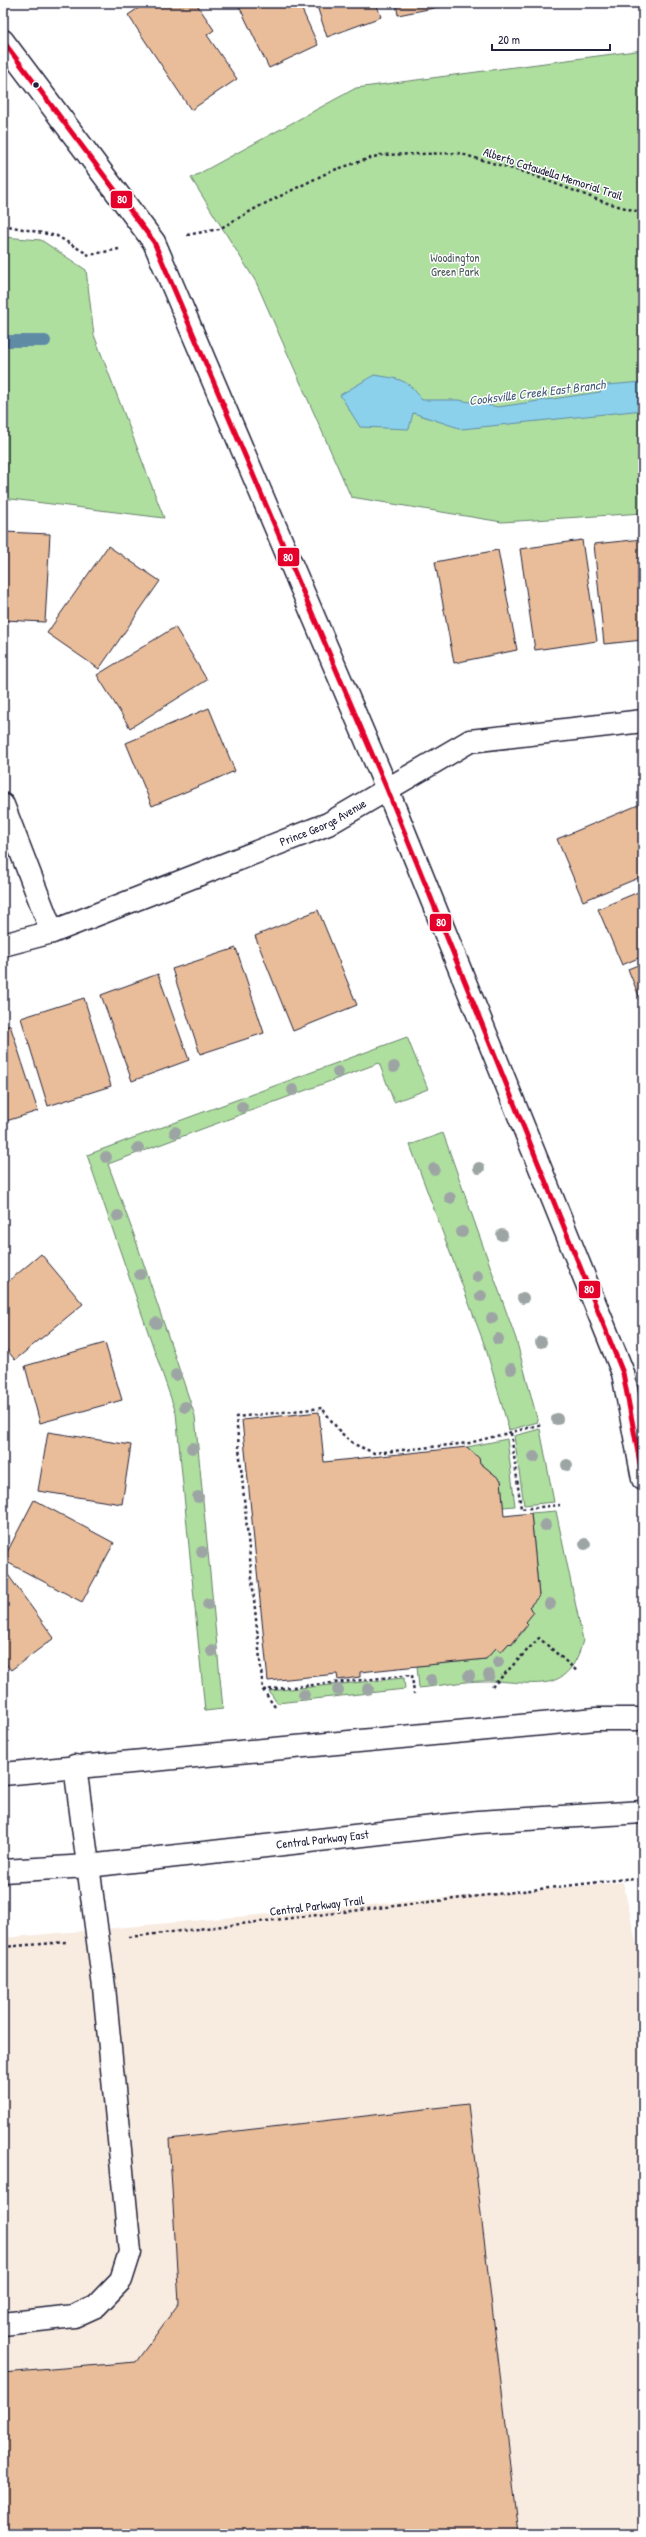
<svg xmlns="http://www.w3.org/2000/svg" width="646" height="2537" font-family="'Patrick Hand',sans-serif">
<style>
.built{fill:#f8ebe0}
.green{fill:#afdf9f;stroke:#68806d}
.water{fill:#8bd1ec;stroke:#618ba5}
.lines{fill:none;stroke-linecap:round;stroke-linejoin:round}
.stream{stroke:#618ba5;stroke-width:12}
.building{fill:#e9bd99;stroke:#22223b}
.minor-casing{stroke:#22223b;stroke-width:25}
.path{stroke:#22223b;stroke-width:2.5;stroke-dasharray:3 3;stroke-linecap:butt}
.minor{stroke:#fff;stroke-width:22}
.bus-1-casing{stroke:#fff;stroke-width:8}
.bus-1{stroke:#e4002b;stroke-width:5}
.tree{fill:#9da5a4}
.bus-dot{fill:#22223b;stroke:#fff;stroke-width:1.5}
.labels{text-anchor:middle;stroke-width:3;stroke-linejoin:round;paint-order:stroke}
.street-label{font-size:12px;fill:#22223b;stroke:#fff}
.park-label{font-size:12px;fill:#4c5b59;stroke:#fff}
.water-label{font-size:13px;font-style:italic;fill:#475f79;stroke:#fff}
.line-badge{stroke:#fff;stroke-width:1.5}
.badge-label{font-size:11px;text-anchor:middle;font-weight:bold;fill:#fff}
</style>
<rect width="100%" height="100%" fill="#fff"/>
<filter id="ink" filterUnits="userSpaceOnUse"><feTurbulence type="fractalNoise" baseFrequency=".025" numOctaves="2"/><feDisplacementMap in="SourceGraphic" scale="8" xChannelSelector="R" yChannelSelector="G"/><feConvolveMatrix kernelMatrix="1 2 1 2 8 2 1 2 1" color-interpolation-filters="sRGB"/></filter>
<g filter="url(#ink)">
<polygon class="built" points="623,1882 643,1974 643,2534 3,2534 3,1938"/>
<g class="green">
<polygon points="643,50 643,513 502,522 351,497 256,282 191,178 356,88"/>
<polygon points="3,237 41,240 86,270 94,335 164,518 3,498"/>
<polygon points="407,1037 428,1089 394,1102 379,1063 108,1164 134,1235 195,1416 223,1709 205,1711 176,1413 87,1155"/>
<polygon points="443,1133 516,1339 538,1422 509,1430 486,1349 410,1145"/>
<polygon points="540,1429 554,1502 524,1505 514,1436"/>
<polygon points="507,1439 515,1506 503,1507 501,1480 480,1463 467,1447"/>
<path d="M 556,1511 L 583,1640 C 568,1700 530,1680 484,1681 C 462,1681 440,1686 419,1688 L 417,1666 L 486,1659 L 496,1648 L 501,1652 L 509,1643 L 512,1645 L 528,1625 L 526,1622 L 529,1607 L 539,1596 L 531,1513 Z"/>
<polygon points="404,1678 405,1689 277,1703 269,1691"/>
</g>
<path class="water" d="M 374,375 C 399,379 407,378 422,400 L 459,400 L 498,407 L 600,392 L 607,385 L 643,382 L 643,410 L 462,429 L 413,413 L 409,429 L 360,427 L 340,395 Z"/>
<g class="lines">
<polyline class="stream" points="3,341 45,341"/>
</g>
<g class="building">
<polygon points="146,3 196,3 214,30 207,35 237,79 191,110 128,15"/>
<polygon points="229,3 299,3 318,45 269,68 238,4 231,7"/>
<polygon points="316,3 376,3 381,17 327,37"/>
<polygon points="396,3 454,3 454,4 398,15"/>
<polygon points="3,532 50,534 45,622 3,620"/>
<polygon points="643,539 643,640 604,644 594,544"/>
<polygon points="582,540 597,641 535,650 520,549"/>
<polygon points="108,546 160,581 99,669 47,633"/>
<polygon points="498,550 517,650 454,663 435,562"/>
<polygon points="175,627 207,680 130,728 97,675"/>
<polygon points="209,708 235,771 152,806 126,743"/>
<polygon points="643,803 643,876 583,901 557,839"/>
<polygon points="643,890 643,956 622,965 598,909"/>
<polygon points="318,910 357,1005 293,1031 255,936"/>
<polygon points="236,948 264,1033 200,1054 172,969"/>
<polygon points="643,963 643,1006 628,969"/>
<polygon points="158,974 189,1060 132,1081 101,995"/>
<polygon points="84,998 111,1086 48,1106 21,1018"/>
<polygon points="10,1025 38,1111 3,1122 3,1028"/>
<polygon points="41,1254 83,1304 15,1360 3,1345 3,1286"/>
<polygon points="105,1343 122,1400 40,1423 25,1366"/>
<polygon points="319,1412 324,1462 467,1447 479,1458 480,1463 501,1480 504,1516 531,1513 539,1596 529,1607 534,1612 526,1622 528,1624 511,1645 509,1643 501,1652 496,1648 486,1659 360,1672 360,1677 338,1680 337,1674 268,1681 242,1420"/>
<polygon points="48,1432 131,1445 122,1504 38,1491"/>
<polygon points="34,1500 114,1543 82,1602 3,1560"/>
<polygon points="3,1568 54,1638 11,1670 3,1660"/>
<polygon points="468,2104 519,2534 3,2534 3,2373 136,2362 179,2303 169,2139"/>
</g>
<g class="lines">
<defs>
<g id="minor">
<polyline points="3,41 154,242 387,789 623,1373 643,1479"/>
<polyline points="3,805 52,932"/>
<path id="s1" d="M 3,945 L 52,932 L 328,824 L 470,741 L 643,721"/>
<polyline points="3,1774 596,1719 643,1719"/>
<path id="s2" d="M 3,1871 L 88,1866 L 478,1822 L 643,1812"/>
<polyline points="3,2324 74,2316 96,2306 121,2280 130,2252 104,1987 75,1766"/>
</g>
</defs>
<use href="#minor" class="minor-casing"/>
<g class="path">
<polyline points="3,225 57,236 89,255 119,249"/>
<polyline points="187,235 219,229 258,207 331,171 380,155 458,153 527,173 604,202 643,213"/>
<polyline points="511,1433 521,1509 560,1505"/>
<polyline points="492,1687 539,1638 577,1671"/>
<polyline points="263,1690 412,1675 414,1694"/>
<polyline points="275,1707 263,1690 236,1417 322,1408 340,1432 354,1444 374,1453 469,1443 543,1424"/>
<polyline points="129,1937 634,1878"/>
<polyline points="3,1947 66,1942"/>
</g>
<use href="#minor" class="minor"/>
<defs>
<polyline id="bus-1" points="3,41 154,242 387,789 623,1373 643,1479"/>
</defs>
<use href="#bus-1" class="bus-1-casing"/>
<use href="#bus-1" class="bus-1"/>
</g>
<g class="tree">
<circle cx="394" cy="1067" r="6"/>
<circle cx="338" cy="1072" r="6"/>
<circle cx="293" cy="1090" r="6"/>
<circle cx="242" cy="1107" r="6"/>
<circle cx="175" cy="1132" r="6"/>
<circle cx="138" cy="1148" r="6"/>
<circle cx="106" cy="1157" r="6"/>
<circle cx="479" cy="1168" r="6"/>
<circle cx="434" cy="1169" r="6"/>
<circle cx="450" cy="1198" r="6"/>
<circle cx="118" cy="1216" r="6"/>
<circle cx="462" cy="1232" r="6"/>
<circle cx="502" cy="1235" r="6"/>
<circle cx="140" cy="1274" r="6"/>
<circle cx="477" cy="1276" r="6"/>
<circle cx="481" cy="1296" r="6"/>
<circle cx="523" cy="1298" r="6"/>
<circle cx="492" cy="1318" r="6"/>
<circle cx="156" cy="1323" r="6"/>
<circle cx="498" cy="1339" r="6"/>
<circle cx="541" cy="1342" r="6"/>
<circle cx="511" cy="1369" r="6"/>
<circle cx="176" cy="1375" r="6"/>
<circle cx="185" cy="1407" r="6"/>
<circle cx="557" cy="1419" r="6"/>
<circle cx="192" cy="1448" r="6"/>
<circle cx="534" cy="1457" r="6"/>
<circle cx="567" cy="1465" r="6"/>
<circle cx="198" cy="1497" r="6"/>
<circle cx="545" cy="1525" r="6"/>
<circle cx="585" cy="1544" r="6"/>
<circle cx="202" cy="1552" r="6"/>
<circle cx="208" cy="1604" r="6"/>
<circle cx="550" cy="1604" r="6"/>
<circle cx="212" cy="1651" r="6"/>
<circle cx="498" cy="1662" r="6"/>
<circle cx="489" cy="1675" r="6"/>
<circle cx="469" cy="1676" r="6"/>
<circle cx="431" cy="1680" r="6"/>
<circle cx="368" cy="1689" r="6"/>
<circle cx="338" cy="1690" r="6"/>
<circle cx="304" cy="1695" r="6"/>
</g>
</g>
<circle class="bus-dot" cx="36" cy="85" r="3.5"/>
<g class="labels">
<g class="street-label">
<text transform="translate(553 174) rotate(18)" y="4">Alberto Cataudella Memorial Trail</text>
<text dy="4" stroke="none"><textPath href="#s1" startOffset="343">Prince George Avenue</textPath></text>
<text dy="4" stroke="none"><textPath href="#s2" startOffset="321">Central Parkway East</textPath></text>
<text transform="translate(317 1906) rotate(-7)" y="4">Central Parkway Trail</text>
</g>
<g class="park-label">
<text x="455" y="262">Woodington<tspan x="455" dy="14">Green Park</tspan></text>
</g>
<g class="water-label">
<text transform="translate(537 392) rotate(-7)" y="5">Cooksville Creek East Branch</text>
</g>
</g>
<g class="line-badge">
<rect x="110" y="190" width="23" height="19" rx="4" fill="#e4002b"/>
<rect x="277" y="547" width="23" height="20" rx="4" fill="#e4002b"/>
<rect x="429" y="913" width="23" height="19" rx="4" fill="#e4002b"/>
<rect x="578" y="1280" width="23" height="19" rx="4" fill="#e4002b"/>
</g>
<g class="badge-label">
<text x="122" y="203">80</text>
<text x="288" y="561">80</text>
<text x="441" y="926">80</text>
<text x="589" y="1293">80</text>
</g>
<rect width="646" height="2537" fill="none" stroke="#fff" stroke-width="16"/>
<rect x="8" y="8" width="630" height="2521" fill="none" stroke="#22223b" stroke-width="1.5" filter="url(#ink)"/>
<path d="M492 44v6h118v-6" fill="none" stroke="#22223b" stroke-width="2"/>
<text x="498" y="44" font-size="12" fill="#22223b" stroke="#ffffff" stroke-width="3" paint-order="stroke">20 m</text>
</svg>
